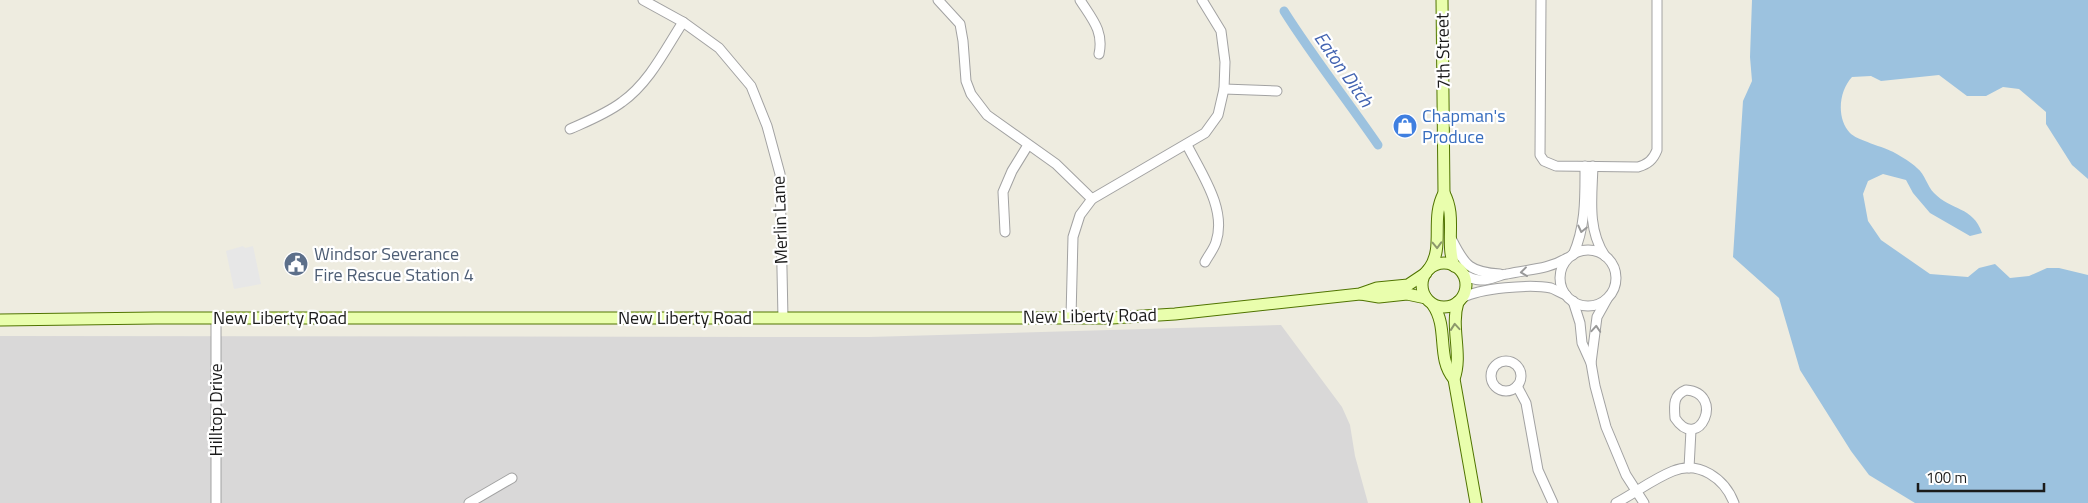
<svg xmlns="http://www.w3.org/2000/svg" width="2088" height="503" font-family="'Titillium Web',sans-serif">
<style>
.residential{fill:#d9d8d8}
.parking{fill:#e7e7e7}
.water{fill:#9cc2df}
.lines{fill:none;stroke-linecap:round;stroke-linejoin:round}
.canal{stroke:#9cc2df;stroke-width:9}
.street-casing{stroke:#a2a2a2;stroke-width:11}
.secondary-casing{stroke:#507400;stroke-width:13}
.street{stroke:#fff;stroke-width:9}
.secondary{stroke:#e9fead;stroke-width:11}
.oneway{stroke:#989898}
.oneway2{stroke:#8c986b}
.labels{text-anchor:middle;stroke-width:4.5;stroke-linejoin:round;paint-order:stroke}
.street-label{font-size:18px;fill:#1b1b1b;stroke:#fff}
.shop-label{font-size:18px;fill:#366cbe;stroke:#fff;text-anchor:start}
.service-label{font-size:18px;fill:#4e5e75;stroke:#fff;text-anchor:start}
.water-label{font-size:19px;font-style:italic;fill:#4263b1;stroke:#fff}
</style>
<rect width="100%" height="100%" fill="#eeece0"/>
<polygon class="residential" points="1281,325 1342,407 1350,425 1355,456 1368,503 0,503 0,336 869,337"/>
<polygon class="parking" points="243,246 245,248 253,246 261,284 234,289 226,251"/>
<path class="water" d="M 1752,0 L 2088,0 L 2088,179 L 2072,165 L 2046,124 L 2046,112 L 2019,89 L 2003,87 L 1986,96 L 1967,96 L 1939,75 L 1881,81 L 1871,76 L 1852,77 C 1839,91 1836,118 1850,133 C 1856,140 1885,147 1895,153 C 1902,157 1911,162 1917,168 C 1925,174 1927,186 1934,193 C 1951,211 1973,206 1982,233 L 1970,236 L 1930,213 L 1913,193 L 1906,180 L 1883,174 L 1868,181 L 1863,194 L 1868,221 L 1881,240 L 1930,274 L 1968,277 L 1979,268 L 1995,264 L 2010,278 L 2029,276 L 2047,268 L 2059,268 L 2088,275 L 2088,503 L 1915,503 L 1869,475 L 1851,451 L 1800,370 L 1779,298 L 1733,257 L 1743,101 L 1752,81 L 1750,57 Z"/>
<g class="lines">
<path class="canal" d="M 1284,11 C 1313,57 1347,100 1378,145"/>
<defs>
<g id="street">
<polyline points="643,0 683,22 719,48 751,86 767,126 780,174 783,318"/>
<polyline points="938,0 960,24 963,41 966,81 971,94 987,115 1056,164 1092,199"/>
<path d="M 1080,0 C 1092,19 1104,31 1099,54"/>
<path d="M 1541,0 L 1540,155 L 1544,161 L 1556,166 L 1638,167 C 1648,164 1653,160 1657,150 L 1657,0"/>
<polyline points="1224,89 1277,91"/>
<path d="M 570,129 C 588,121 606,114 622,102 C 649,83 665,50 683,22"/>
<path d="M 1187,145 C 1201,173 1227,209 1216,242 C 1214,249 1208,256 1205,262"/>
<path d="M 1593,166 C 1592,197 1587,229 1605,256"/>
<polyline points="1005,232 1003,192 1012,171 1028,145"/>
<path d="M 1452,240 C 1465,266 1470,272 1500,274"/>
<circle cx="1588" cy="278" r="28"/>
<path d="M 1573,255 C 1586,226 1585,197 1585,166"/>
<path d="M 1462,273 C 1468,277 1474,280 1480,280 C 1490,281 1498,275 1507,274 C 1529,269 1547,270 1567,258"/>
<path d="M 1462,298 C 1480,288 1530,284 1551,288 C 1556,290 1561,293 1566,295"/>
<polyline points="1573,301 1580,323 1582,343 1591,363 1595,386 1606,427 1626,475 1644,503"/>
<polyline points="1071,317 1073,237 1080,215 1092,199 1205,133 1218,115 1224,89 1225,62 1221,31 1202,0"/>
<polyline points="216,318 216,503"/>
<circle cx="1506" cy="376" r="15"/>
<polyline points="1591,363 1597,317 1607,299"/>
<polyline points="1517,386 1526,403 1538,470 1553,503"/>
<path d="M 1686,390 C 1726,393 1699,454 1675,418 C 1674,405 1673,395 1686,390 Z"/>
<polyline points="1689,468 1691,430"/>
<polyline points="469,503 512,478"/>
<path d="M 1616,503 C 1635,493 1653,479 1673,471 C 1699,460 1725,479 1734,503"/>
</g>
<g id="secondary">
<path d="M 1444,193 C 1457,217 1445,241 1454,266"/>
<circle cx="1444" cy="285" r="22"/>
<path d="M 1429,269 C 1445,247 1430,219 1444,193 L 1442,0"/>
<polyline points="1361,294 1379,297 1407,294 1426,298"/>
<path d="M 1458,302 C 1450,328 1463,354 1454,379 L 1476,503"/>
<path d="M 1433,305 C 1449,328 1436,358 1454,379"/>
<polyline points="0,320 155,318 1112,318 1175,314 1360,294 1377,288 1408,285 1426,273"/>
</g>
</defs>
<use href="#street" class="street-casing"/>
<use href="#secondary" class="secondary-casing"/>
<use href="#street" class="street"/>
<use href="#secondary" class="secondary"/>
</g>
<defs><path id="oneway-chevron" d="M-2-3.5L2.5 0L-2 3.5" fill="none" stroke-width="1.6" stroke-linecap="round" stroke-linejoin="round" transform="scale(1.25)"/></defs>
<g class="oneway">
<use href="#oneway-chevron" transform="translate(1582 229) rotate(103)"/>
<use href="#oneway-chevron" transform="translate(1524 272) rotate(173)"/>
<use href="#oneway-chevron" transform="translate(1596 329) rotate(-86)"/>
</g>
<g class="oneway2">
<use href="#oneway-chevron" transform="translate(1437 245) rotate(88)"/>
<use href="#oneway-chevron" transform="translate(1455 327) rotate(-95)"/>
</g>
<defs>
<symbol id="shop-disc" viewBox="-11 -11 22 22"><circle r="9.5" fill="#3f7fe0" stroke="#fff"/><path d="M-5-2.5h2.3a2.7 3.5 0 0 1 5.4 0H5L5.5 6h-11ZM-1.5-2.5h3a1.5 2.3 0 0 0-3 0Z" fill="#fff"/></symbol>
<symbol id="civic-disc" viewBox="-11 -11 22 22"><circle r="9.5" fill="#5c6f8a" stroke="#fff"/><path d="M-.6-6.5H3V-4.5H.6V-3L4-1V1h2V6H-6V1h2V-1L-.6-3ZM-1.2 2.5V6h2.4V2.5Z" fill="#fff"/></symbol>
</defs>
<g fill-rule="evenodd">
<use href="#shop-disc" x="1391" y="112" width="28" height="28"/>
<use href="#civic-disc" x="282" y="250" width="28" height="28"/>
</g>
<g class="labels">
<g class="street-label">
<text transform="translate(1443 51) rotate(-91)" y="6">7th Street</text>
<text transform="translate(780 220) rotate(-92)" y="6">Merlin Lane</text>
<text transform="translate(1090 316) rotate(-1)" y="6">New Liberty Road</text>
<text x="280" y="324">New Liberty Road</text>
<text x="685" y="324">New Liberty Road</text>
<text transform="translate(216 410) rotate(-90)" y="6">Hilltop Drive</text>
</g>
<g class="shop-label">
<text x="1422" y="122">Chapman's<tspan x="1422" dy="21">Produce</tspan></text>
</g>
<g class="service-label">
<text x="314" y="260">Windsor Severance<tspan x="314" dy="21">Fire Rescue Station 4</tspan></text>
</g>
<g class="water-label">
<text transform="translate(1344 69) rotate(55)" y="7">Eaton Ditch</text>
</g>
</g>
<path d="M1918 483v8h126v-8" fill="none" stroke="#1b1b1b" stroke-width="2.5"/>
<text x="1926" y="483" font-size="15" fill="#1b1b1b" stroke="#ffffff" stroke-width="4" paint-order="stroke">100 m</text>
</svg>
